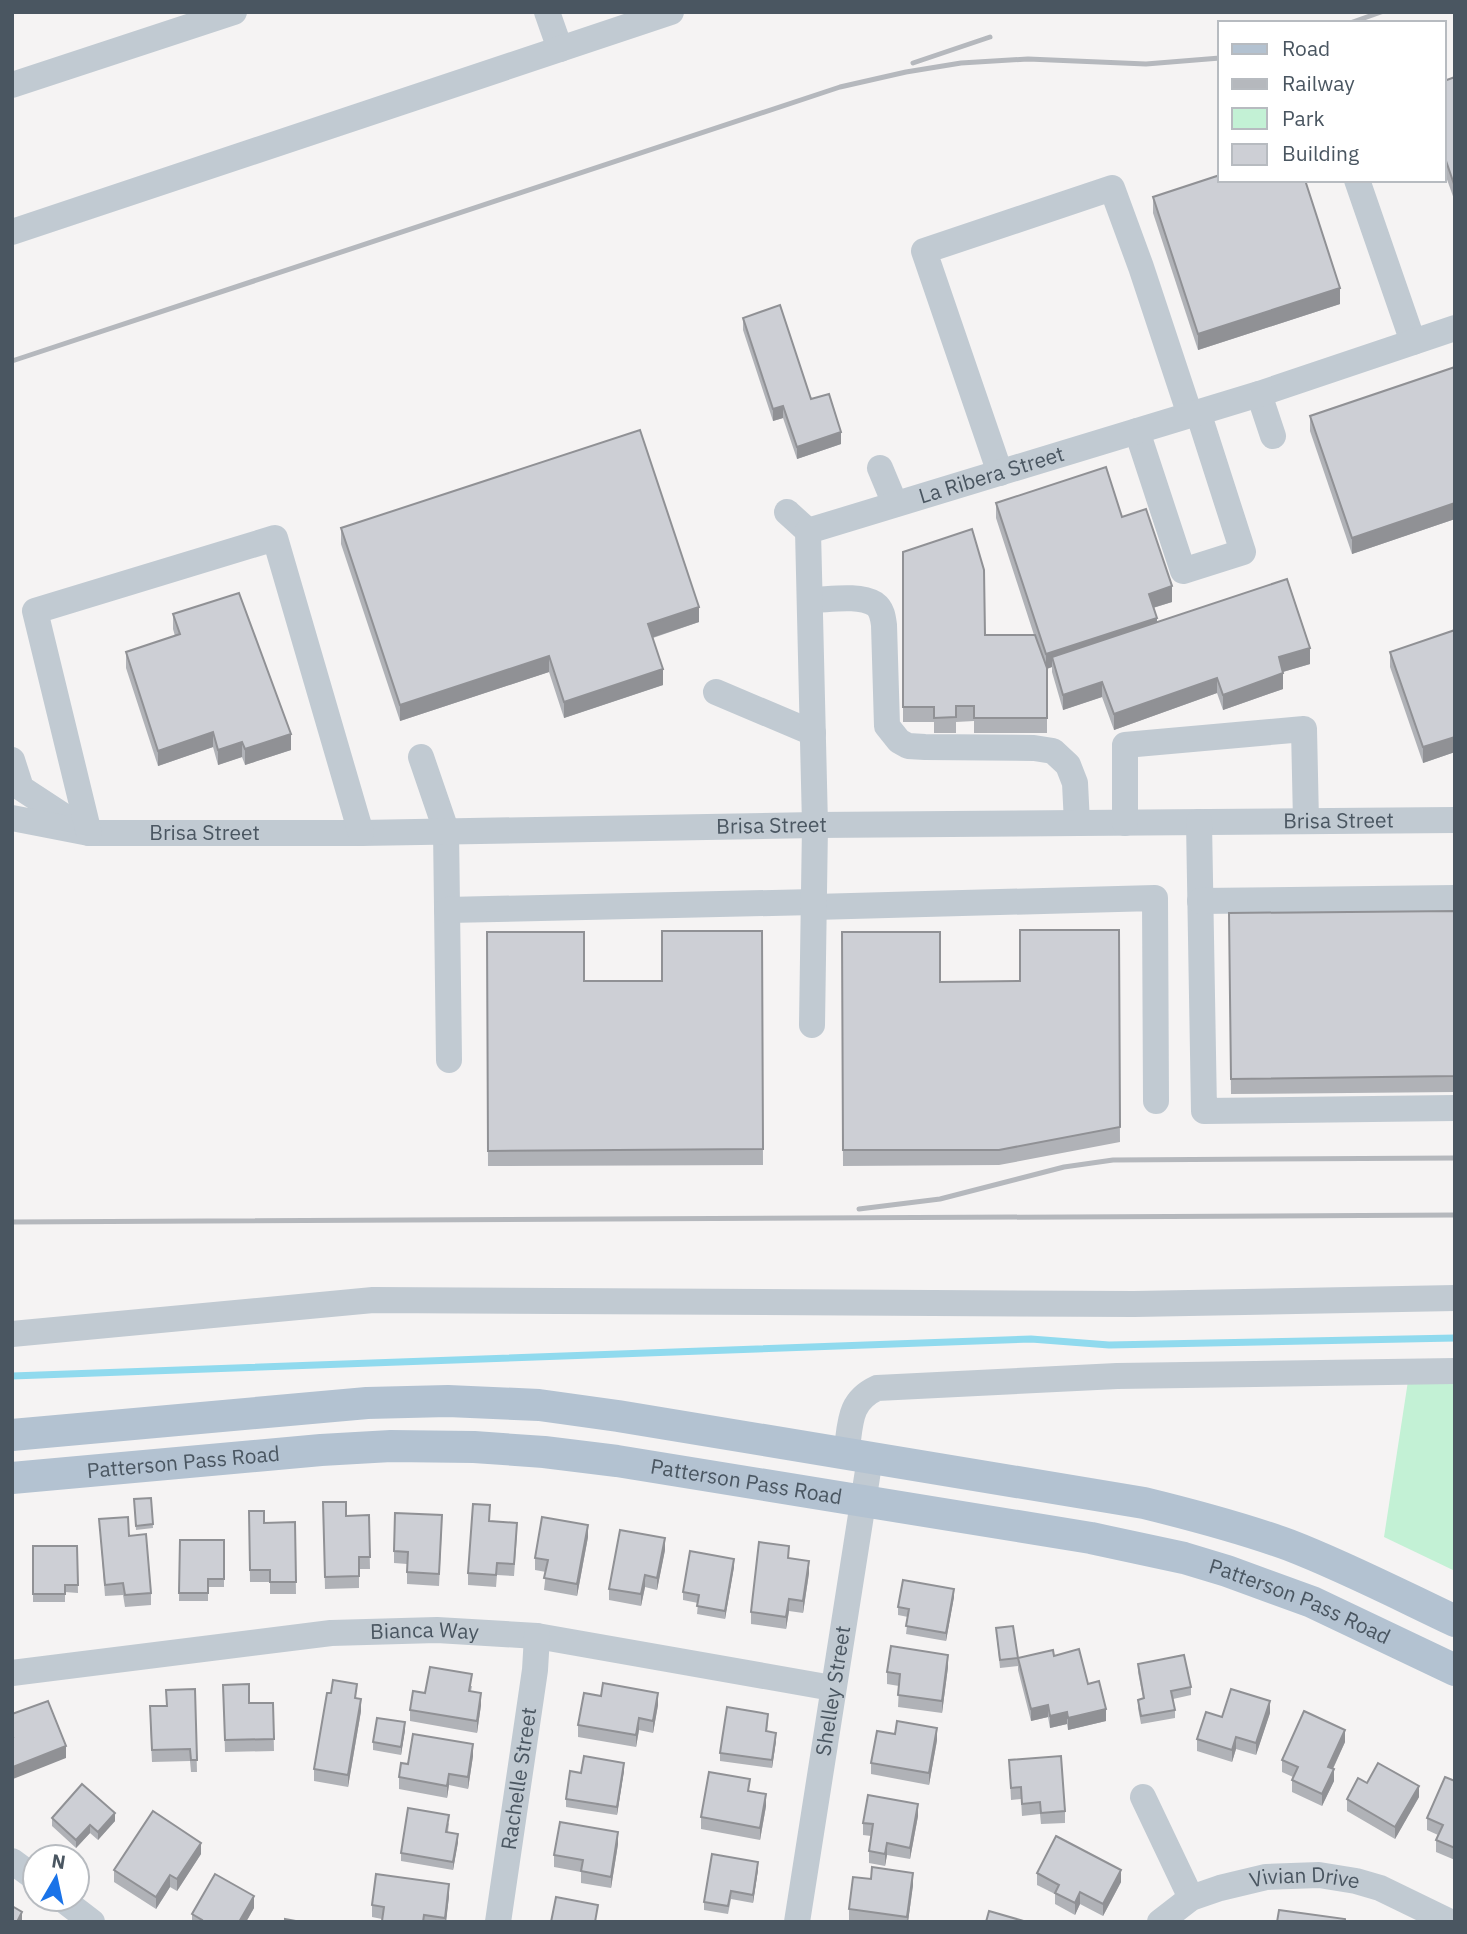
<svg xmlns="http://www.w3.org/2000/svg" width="1467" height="1934" font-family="'IBM Plex Sans',sans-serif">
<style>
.green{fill:#c3f1d5}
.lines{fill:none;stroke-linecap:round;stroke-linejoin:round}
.stream{stroke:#90daee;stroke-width:7}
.minor{stroke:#c1cad2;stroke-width:26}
.major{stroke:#b3c2d1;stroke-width:32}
.rail{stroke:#b5b8bd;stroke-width:5}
.wall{fill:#b0b2b7}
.shaded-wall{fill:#909195}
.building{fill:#cdcfd5;stroke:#909195;stroke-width:2}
.labels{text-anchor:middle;stroke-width:6;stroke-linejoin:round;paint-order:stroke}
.street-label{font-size:21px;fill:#4a5661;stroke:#fff}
</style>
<rect width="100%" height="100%" fill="#f5f3f3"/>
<polygon class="green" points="1408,1381 1455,1381 1455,1571 1384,1537"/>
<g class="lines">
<polyline class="stream" points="12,1376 1031,1339 1109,1345 1455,1338"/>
<g class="minor">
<polyline points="547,12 560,49"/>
<polyline points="12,85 234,12"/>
<polyline points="1357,180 1413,342"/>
<polyline points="12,232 671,12"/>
<polyline points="1259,394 1273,436"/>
<polyline points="1137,431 1183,571 1243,552 1198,412"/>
<polyline points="880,468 895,504"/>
<polyline points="1000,473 924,251 1112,188 1141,267 1190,415"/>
<polyline points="787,512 808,531"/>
<path d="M 810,600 C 828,600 858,594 875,604 C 882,609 883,617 884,625 L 887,726 L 899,741 L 908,746 L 925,747 L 1034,748 L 1053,751 L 1068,765 L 1075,783 L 1077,823"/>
<polyline points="716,692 813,733"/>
<polyline points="421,757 446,830 449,1060"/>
<polyline points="12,760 21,788 79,826"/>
<path id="s1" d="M 12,818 L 89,833 L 361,833 L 815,825 L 1455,820"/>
<polyline points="1199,822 1204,1111 1455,1108"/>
<polyline points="1125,823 1125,745 1304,729 1306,821"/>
<polyline points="89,833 35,611 275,538 361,833"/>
<polyline points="1200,901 1455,898"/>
<polyline points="814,907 1155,898 1156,1101"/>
<polyline points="447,910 814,902"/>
<path id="s2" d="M 812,1025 L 815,825 L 808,531 L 1259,394 L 1455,328"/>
<polyline points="12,1334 373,1300 1134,1304 1455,1298"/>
<path d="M 846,1455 C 851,1425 847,1402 877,1388 L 1117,1376 L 1455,1371"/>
<path id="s3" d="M 12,1673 L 331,1633 L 437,1630 L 537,1636 L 832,1688"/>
<polyline points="1143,1797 1191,1898"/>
<polyline points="12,1861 35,1878"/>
<polyline points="62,1899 92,1922"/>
<path id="s4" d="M 498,1922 L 535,1670 L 537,1636"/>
<path id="s5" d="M 797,1922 L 870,1458"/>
<path id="s6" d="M 1160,1922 L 1191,1898 L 1220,1888 L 1266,1877 L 1319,1875 L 1356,1881 L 1380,1888 L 1450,1922"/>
</g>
<g class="major">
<path d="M 12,1435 L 367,1403 L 448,1401 L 539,1405 L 618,1416 L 1144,1503 C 1193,1515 1242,1528 1289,1545 C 1346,1567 1400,1595 1455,1621"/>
<path id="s7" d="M 12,1478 L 321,1450 L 391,1446 L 474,1447 L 544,1452 L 617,1461 L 1091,1538 L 1184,1558 L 1227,1571 L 1312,1602 L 1455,1670"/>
</g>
<g class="rail">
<polyline points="1350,23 1381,12"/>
<polyline points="913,63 990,37"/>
<polyline points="12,361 840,87 906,72 961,63 1028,59 1146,64 1220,58"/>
<polyline points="859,1209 940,1199 1064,1167 1113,1160 1455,1158"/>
<polyline points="12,1222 1455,1215"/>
</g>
</g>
<g class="wall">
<polygon points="1455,77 1455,202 1444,171 1444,81"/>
<polygon points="1153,197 1340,304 1198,350 1153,213"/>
<polygon points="743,318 811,399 841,444 797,459 783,418 773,421 743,330"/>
<polygon points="1455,367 1455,519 1352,554 1310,431 1310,416"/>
<polygon points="996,503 1122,517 1172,602 1153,608 1157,622 1310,664 1283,672 1283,689 1223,710 1217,693 1114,730 1102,697 1063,710 1052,672 1052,667 1047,669 1047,733 974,733 974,721 956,722 956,733 934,733 934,722 903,722 903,552 985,635 1034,635 996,518"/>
<polygon points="341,528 699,622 653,638 663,685 564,718 549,672 400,721 341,544"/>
<polygon points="173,614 291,750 245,765 242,757 218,765 213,747 158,766 126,668 126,652 175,636 173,629"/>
<polygon points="1455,630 1455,752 1423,763 1390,667 1390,652"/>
<polygon points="1455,911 1455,1092 1231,1094 1229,913"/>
<polygon points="1119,930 1120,1142 999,1165 843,1166 842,932 940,982 1020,981"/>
<polygon points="762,931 763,1165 488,1166 487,932 584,981 662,981"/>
<polygon points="151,1498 153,1528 136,1530 134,1499"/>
<polygon points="323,1502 346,1516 369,1515 370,1569 359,1569 359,1588 325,1589"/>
<polygon points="249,1511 264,1523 295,1522 296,1594 270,1594 270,1582 250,1582"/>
<polygon points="99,1519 129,1536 151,1593 151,1605 125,1607 123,1595 105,1596"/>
<polygon points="490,1521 517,1535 514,1576 497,1575 496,1587 468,1585 468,1573"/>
<polygon points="442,1527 439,1586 407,1584 407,1564 394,1563 394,1551"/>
<polygon points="588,1537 577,1596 544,1590 546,1572 535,1570 535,1558"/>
<polygon points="180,1540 224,1540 224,1587 208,1587 208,1601 179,1601"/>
<polygon points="33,1546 77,1546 78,1593 65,1592 65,1602 33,1602"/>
<polygon points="665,1550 657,1590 645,1587 641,1606 609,1600 609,1589"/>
<polygon points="789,1558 809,1573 803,1613 789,1611 786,1629 751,1624 751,1612"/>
<polygon points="734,1567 725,1619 697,1614 698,1603 683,1600 683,1592"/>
<polygon points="954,1597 946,1641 906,1634 908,1617 898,1615 898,1607"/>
<polygon points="996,1628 1018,1658 1018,1666 1000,1668"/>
<polygon points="1054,1656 1088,1684 1106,1721 1068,1730 1067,1724 1050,1728 1048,1717 1031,1721 1018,1670 1018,1658"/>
<polygon points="1138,1664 1191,1687 1191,1695 1173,1699 1175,1710 1175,1718 1141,1724 1138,1708 1138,1700 1143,1698 1138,1672"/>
<polygon points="948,1667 942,1713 898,1707 899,1686 887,1684 887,1672"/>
<polygon points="223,1685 249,1703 273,1703 274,1751 225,1752"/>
<polygon points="472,1686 471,1691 481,1705 477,1733 410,1721 410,1710 425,1693"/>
<polygon points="195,1689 197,1772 191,1772 190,1761 152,1762 150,1718 167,1706"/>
<polygon points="601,1696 658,1705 653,1733 639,1730 636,1747 578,1737 578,1725"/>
<polygon points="357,1699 361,1711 348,1787 314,1781 314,1769"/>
<polygon points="1270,1713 1256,1755 1236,1749 1232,1762 1197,1751 1197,1739 1222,1717"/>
<polygon points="768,1722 767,1731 776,1741 772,1768 720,1761 720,1753"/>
<polygon points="405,1730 401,1755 373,1750 373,1742"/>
<polygon points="937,1740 929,1785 871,1774 871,1763"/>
<polygon points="1345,1742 1333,1769 1334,1781 1322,1806 1292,1792 1292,1780 1293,1777 1282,1772 1282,1760"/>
<polygon points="473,1756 468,1789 449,1785 447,1798 399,1789 399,1777 408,1764"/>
<polygon points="1009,1760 1065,1811 1065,1823 1041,1824 1040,1814 1022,1816 1021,1799 1011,1800"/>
<polygon points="624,1771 617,1815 566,1807 566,1799 581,1773"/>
<polygon points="1455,1781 1455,1860 1436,1852 1436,1840 1438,1835 1427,1830 1427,1818"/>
<polygon points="1367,1783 1419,1797 1395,1839 1347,1811 1347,1799"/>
<polygon points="766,1806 760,1840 701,1829 701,1817"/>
<polygon points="918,1816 910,1859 887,1855 885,1866 869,1863 869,1851 871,1836 863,1835 863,1823"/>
<polygon points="52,1818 115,1821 98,1840 90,1833 76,1848 52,1826"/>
<polygon points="449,1823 448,1832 458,1842 453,1870 401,1861 401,1853"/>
<polygon points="618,1844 611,1888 581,1883 581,1872 554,1867 554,1855"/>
<polygon points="201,1854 177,1891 170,1887 156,1909 114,1882 114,1870"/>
<polygon points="758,1870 753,1903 731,1899 728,1914 704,1910 704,1902"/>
<polygon points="1037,1873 1121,1882 1103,1916 1080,1904 1075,1915 1055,1904 1055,1894 1037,1885"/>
<polygon points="913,1885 908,1922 849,1921 849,1909"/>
<polygon points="449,1896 446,1922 382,1922 382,1919 372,1917 372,1905"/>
<polygon points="254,1908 246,1922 192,1922 192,1914"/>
</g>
<g class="shaded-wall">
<polygon points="1340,288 1340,304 1198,350 1198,334"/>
<polygon points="783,406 783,418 773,421 773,409"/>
<polygon points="841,432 841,444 797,459 797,447"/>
<polygon points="1455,503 1455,519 1352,554 1352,538"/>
<polygon points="1172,586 1172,602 1149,609 1149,594"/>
<polygon points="699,607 699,622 648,639 648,624"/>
<polygon points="1157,618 1157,633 1052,657 1052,667 1046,669 1046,654"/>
<polygon points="1310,648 1310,664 1279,673 1279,657"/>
<polygon points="549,656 549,672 400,721 400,705"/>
<polygon points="663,669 663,685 564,718 564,702"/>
<polygon points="1283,673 1283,689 1223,710 1223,695"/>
<polygon points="1217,678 1217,693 1114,730 1114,714"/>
<polygon points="1102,682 1102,697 1063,710 1063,695"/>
<polygon points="213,732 213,747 158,766 158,751"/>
<polygon points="291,734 291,750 245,765 245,749"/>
<polygon points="1455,737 1455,752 1423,763 1423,747"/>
<polygon points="242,742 242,757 218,765 218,750"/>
<polygon points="588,1525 588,1537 577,1596 577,1584"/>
<polygon points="665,1538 665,1550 657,1590 657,1578"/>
<polygon points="734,1559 734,1567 725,1619 725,1611"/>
<polygon points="809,1561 809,1573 803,1613 803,1601"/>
<polygon points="645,1575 645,1587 641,1606 641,1594"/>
<polygon points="954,1589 954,1597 946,1641 946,1633"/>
<polygon points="789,1599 789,1611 786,1629 786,1617"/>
<polygon points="948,1655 948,1667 942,1713 942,1701"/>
<polygon points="481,1693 481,1705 477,1733 477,1721"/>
<polygon points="658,1693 658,1705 653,1733 653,1721"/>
<polygon points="361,1699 361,1711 348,1787 348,1775"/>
<polygon points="1270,1701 1270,1713 1256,1755 1256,1743"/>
<polygon points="1048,1705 1048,1717 1031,1721 1031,1709"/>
<polygon points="1106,1709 1106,1721 1068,1730 1068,1718"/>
<polygon points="1067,1712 1067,1724 1050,1728 1050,1716"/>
<polygon points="639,1718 639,1730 636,1747 636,1735"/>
<polygon points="405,1722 405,1730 401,1755 401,1747"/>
<polygon points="937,1728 937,1740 929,1785 929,1773"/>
<polygon points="1345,1730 1345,1742 1328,1779 1328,1767"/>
<polygon points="776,1733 776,1741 772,1768 772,1760"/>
<polygon points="1236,1737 1236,1749 1232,1762 1232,1750"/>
<polygon points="473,1744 473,1756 468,1789 468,1777"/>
<polygon points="66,1746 66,1758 13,1779 13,1767"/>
<polygon points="624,1763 624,1771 617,1815 617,1807"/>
<polygon points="1334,1769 1334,1781 1322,1806 1322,1794"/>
<polygon points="449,1774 449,1785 447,1798 447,1786"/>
<polygon points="1419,1786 1419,1797 1395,1839 1395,1827"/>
<polygon points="766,1794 766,1806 760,1840 760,1828"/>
<polygon points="918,1804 918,1816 910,1859 910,1848"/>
<polygon points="115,1813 115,1821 98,1840 98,1832"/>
<polygon points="90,1825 90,1833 76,1848 76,1840"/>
<polygon points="618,1832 618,1844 611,1888 611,1877"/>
<polygon points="458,1834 458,1842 453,1870 453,1862"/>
<polygon points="201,1843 201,1854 177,1891 177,1879"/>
<polygon points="887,1843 887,1855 885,1866 885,1854"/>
<polygon points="758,1862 758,1870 753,1903 753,1895"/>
<polygon points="1121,1870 1121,1882 1103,1916 1103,1904"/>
<polygon points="913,1873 913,1885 908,1922 907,1922"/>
<polygon points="170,1875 170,1887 156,1909 156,1897"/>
<polygon points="449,1884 449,1896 446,1922 445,1922"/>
<polygon points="1080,1892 1080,1904 1075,1915 1075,1903"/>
<polygon points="254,1896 254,1908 246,1922 239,1922"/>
<polygon points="22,1912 22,1922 17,1922"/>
</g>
<g class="building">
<polygon points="1455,77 1455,187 1444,155 1444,81"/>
<polygon points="1220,175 1220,180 1305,180 1340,288 1198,334 1153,197"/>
<polygon points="780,305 811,399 829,394 841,432 797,447 783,406 773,409 743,318"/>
<polygon points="1455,367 1455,503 1352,538 1310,416"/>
<polygon points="640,430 699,607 648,624 663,669 564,702 549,656 400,705 341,528"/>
<polygon points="1106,467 1122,517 1146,509 1172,586 1149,594 1157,618 1046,654 996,503"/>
<polygon points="972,529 984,570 985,635 1035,635 1047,668 1047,718 974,718 974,706 956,706 956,717 934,718 934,707 903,707 903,552"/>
<polygon points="1287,579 1310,648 1279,657 1283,673 1223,695 1217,678 1114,714 1102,682 1063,695 1052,657"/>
<polygon points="239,593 291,734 245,749 242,742 218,750 213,732 158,751 126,652 180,634 173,614"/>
<polygon points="1455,630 1455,737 1423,747 1390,652"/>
<polygon points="1455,911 1455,1076 1231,1079 1229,913"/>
<polygon points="1020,930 1119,930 1120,1127 999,1150 843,1150 842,932 940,932 940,982 1020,981"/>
<polygon points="662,931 762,931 763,1149 488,1151 487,932 584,932 584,981 662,981"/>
<polygon points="151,1498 153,1524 136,1526 134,1499"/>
<polygon points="323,1502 346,1502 346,1516 369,1515 370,1557 359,1557 359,1576 325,1577"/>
<polygon points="473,1504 490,1505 489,1521 517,1523 514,1564 497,1563 496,1575 468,1573"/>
<polygon points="249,1511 264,1511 264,1523 295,1522 296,1582 270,1582 270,1570 250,1570"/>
<polygon points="395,1513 442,1515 439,1574 407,1572 408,1552 394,1551"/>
<polygon points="128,1517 129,1536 146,1534 151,1593 125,1595 123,1583 105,1585 99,1519"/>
<polygon points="542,1517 588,1525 577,1584 544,1578 548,1560 535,1558"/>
<polygon points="620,1530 665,1538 657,1578 645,1575 641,1594 609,1589"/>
<polygon points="180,1540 224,1540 224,1579 208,1579 208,1593 179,1593"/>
<polygon points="759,1542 789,1546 788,1558 809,1561 803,1601 789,1599 786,1617 751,1612"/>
<polygon points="33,1546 77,1546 78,1585 65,1585 65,1594 33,1594"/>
<polygon points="690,1551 734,1559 725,1611 697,1606 699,1595 683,1592"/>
<polygon points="903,1580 954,1589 946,1633 906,1626 909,1609 898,1607"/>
<polygon points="1013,1626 1018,1658 1000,1660 996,1628"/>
<polygon points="891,1646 948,1655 942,1701 898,1695 900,1674 887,1672"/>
<polygon points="1079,1649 1088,1684 1099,1681 1106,1709 1068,1718 1067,1712 1050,1716 1048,1705 1031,1709 1018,1658 1053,1650 1054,1656"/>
<polygon points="1184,1655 1191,1687 1171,1691 1175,1710 1141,1716 1138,1700 1144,1698 1138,1664"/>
<polygon points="430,1667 472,1674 469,1691 481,1693 477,1721 410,1710 413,1691 425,1693"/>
<polygon points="333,1680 357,1684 355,1698 361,1699 348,1775 314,1769 327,1693 331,1693"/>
<polygon points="603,1683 658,1693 653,1721 639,1718 636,1735 578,1725 584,1693 601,1696"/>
<polygon points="249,1684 249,1703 273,1703 274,1739 225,1740 223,1685"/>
<polygon points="195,1689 197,1760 191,1760 190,1749 152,1750 150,1706 167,1706 166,1690"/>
<polygon points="1231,1689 1270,1701 1256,1743 1236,1737 1232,1750 1197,1739 1206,1712 1222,1717"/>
<polygon points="48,1701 66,1746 13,1767 12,1737 13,1737 12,1734 12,1714"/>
<polygon points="727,1707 768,1714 766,1731 776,1733 772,1760 720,1753"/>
<polygon points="1304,1711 1345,1730 1328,1767 1334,1769 1322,1794 1292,1780 1298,1767 1282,1760"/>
<polygon points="377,1718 405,1722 401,1747 373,1742"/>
<polygon points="897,1721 937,1728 929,1773 871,1763 877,1731 895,1734"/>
<polygon points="413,1734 473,1744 468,1777 449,1774 447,1786 399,1777 401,1763 408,1764"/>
<polygon points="584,1756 624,1763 617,1807 566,1799 570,1771 581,1773"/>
<polygon points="1061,1756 1065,1811 1041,1813 1040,1802 1022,1804 1021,1787 1011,1788 1009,1760"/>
<polygon points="1378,1763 1419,1786 1395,1827 1347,1799 1358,1778 1367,1783"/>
<polygon points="709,1772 750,1779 748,1791 766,1794 760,1828 701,1817"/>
<polygon points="1445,1777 1455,1781 1455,1848 1436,1840 1443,1825 1427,1818"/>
<polygon points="82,1784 115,1813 98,1832 90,1825 76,1840 52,1818"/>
<polygon points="868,1795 918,1804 910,1848 887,1843 885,1854 869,1851 873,1824 863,1823"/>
<polygon points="408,1808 449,1815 446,1832 458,1834 453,1862 401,1853"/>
<polygon points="153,1811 201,1843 177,1879 170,1875 156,1897 114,1870"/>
<polygon points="560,1822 618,1832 611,1877 581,1871 583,1860 554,1855"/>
<polygon points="1056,1836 1121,1870 1103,1904 1080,1892 1075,1903 1055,1893 1059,1885 1037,1873"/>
<polygon points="712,1854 758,1862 753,1895 731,1891 728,1906 704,1902"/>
<polygon points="872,1867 913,1873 907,1917 849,1909 853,1877 871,1879"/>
<polygon points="215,1874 254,1896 239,1922 201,1922 202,1920 192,1914"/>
<polygon points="376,1874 449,1884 445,1918 424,1915 423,1922 382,1921 384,1907 372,1905"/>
<polygon points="556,1897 598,1905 595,1922 551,1922"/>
<polygon points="12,1906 22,1912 17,1922 12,1922"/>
<polygon points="1279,1910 1345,1919 1345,1922 1277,1922"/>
<polygon points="989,1911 1027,1922 986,1922"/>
<polygon points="285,1919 301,1922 285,1922"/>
</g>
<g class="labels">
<g class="street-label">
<text dy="7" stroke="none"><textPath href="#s2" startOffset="686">La Ribera Street</textPath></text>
<text dy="7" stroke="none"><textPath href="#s1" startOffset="1328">Brisa Street</textPath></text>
<text dy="7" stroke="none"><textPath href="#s1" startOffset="761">Brisa Street</textPath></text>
<text dy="7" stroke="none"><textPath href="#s1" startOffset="194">Brisa Street</textPath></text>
<text dy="7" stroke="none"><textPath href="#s7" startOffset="172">Patterson Pass Road</textPath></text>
<text dy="7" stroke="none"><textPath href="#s7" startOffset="738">Patterson Pass Road</textPath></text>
<text dy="7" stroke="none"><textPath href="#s7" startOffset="1306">Patterson Pass Road</textPath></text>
<text dy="7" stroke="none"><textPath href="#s3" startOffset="415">Bianca Way</textPath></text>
<text dy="7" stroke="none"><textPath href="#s5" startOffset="234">Shelley Street</textPath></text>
<text dy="7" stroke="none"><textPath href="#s4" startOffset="145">Rachelle Street</textPath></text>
<text dy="7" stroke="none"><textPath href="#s6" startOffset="156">Vivian Drive</textPath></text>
</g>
</g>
<rect width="1467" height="1934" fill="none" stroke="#4a5661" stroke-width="28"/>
<rect x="1218" y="21" width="228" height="161" fill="#ffffff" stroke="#b7bbc0" stroke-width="2"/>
<rect x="1232" y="44" width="35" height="10" fill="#b3c2d1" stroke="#b7bbc0" stroke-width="2"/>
<text x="1282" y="56" font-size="21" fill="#4a5661">Road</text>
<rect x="1232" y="79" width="35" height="10" fill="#b5b8bd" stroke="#b7bbc0" stroke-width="2"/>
<text x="1282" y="91" font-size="21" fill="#4a5661">Railway</text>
<rect x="1232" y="108" width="35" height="21" fill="#c3f1d5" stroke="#b7bbc0" stroke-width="2"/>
<text x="1282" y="126" font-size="21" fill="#4a5661">Park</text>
<rect x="1232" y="144" width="35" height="21" fill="#cdcfd5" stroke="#b7bbc0" stroke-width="2"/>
<text x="1282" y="161" font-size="21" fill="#4a5661">Building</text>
<g transform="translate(56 1878) rotate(9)"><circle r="33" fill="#ffffff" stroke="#b7bbc0" stroke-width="2"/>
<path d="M0-5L12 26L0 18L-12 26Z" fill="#1a73e8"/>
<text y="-10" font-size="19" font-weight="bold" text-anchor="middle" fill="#4a5661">N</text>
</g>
</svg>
